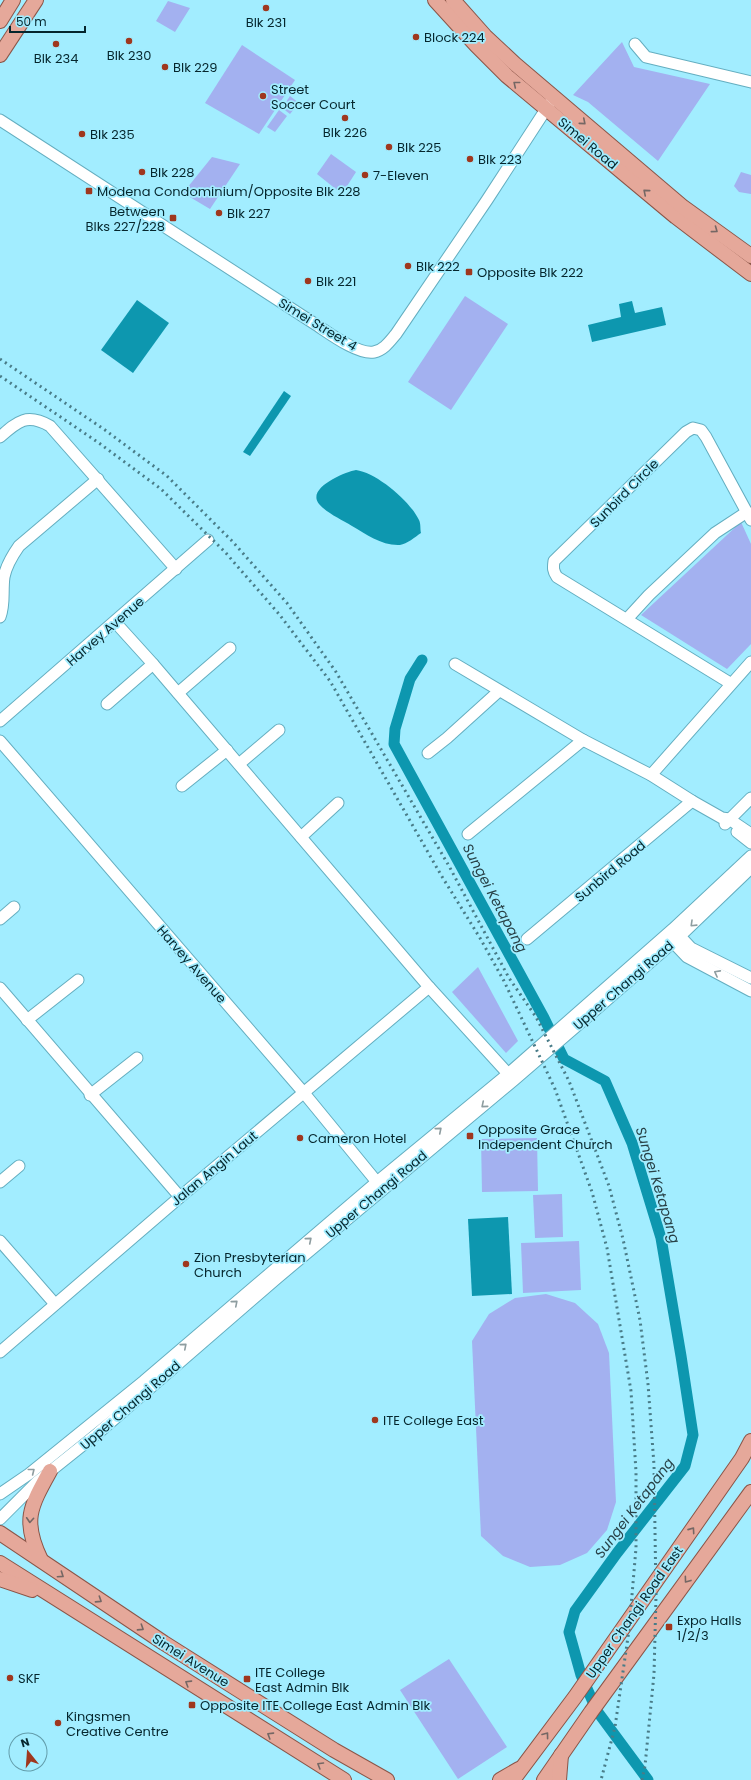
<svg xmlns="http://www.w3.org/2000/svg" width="751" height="1780" font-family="Poppins,sans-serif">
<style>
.green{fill:#a3b1f0}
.water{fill:#0d97af}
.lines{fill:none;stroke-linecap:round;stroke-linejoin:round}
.canal{stroke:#0d97af;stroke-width:11}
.minor-casing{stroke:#64aec0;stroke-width:13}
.major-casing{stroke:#8b5548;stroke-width:16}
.minor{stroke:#fff;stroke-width:11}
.major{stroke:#e5a89a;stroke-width:14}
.rail{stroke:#497c88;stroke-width:3;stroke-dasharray:2 4;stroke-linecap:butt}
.oneway{stroke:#756764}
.oneway2{stroke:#8e9da0}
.poi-dot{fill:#9f371e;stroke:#a2edff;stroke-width:1.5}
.labels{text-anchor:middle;stroke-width:3.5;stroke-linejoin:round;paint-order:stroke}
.poi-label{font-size:13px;fill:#05262d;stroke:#a2edff;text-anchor:start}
.street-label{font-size:13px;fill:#05262d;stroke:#a2edff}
.water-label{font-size:14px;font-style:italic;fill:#284147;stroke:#a2edff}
</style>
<rect width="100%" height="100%" fill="#a2edff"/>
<g class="green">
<polygon points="168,1 190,8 175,32 156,21"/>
<polygon points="622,42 634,67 710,84 658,161 588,102 573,95"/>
<polygon points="242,45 295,80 259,134 205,103"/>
<polygon points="290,96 299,103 290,114 282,108"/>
<polygon points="279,110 287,116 275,132 267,127"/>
<polygon points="331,154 356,172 342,194 317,174"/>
<polygon points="212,157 240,164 210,209 183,193"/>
<polygon points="741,172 751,175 751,194 739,192 734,186"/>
<polygon points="465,296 508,324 451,410 408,382"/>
<polygon points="741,522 751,544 751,644 727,669 641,615"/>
<polygon points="478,967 518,1041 506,1053 452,992"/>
<polygon points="537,1138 538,1191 482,1192 481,1139"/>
<polygon points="562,1194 563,1237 535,1238 533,1195"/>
<polygon points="579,1241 581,1290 523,1293 521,1243"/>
<polygon points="546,1294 575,1303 598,1324 609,1353 616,1502 607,1530 587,1553 560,1565 530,1567 503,1556 481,1536 472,1341 489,1314 515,1298"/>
<polygon points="449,1659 507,1747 458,1779 400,1690"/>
</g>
<g class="water">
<polygon points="137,300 169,323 133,373 101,350"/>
<polygon points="632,301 635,313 662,307 666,325 592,342 588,325 621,317 619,304"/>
<polygon points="284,391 291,396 250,456 243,452"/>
<path d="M 356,470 C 377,473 410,501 419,520 C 421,524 420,529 421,533 C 415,537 407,544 400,545 C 382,546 366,534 352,526 C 341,519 328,514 319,504 C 306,488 345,472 356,470 Z"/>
<polygon points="508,1217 512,1294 472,1296 468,1219"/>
</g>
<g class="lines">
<polyline class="canal" points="422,660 410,679 395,729 394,744 544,1018 564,1059 605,1081 632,1143 661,1238 681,1356 693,1435 685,1466 617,1553 575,1611 569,1632 581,1675 597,1711 648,1780"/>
<defs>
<g id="minor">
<polyline points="635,44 646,57 751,82"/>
<path d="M 0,120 L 315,324 C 329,333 358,355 374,352 C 384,350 390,341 396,334 L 487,200 L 550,103"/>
<path d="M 0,437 C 18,421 27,413 50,426 L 176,569"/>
<path d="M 0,617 C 5,604 2,591 4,577 C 6,566 12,556 19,546 L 98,479"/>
<polyline points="627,619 649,595 715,533 747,512"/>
<polyline points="115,622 153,664 429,987 512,1078"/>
<polyline points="455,664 583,740 651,775 692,801 722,818 729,819 751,834"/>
<path d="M 730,683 L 557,577 C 553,571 553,568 554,561 L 686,432 L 693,428 L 701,430 L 706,437 L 751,520"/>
<polyline points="178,693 230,648"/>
<polyline points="107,704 153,664"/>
<polyline points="0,721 208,540"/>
<polyline points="0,741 304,1093 381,1187"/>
<polyline points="428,753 447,738 499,691"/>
<polyline points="239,764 279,730"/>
<polyline points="651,775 751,662"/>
<polyline points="182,786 227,750"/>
<polyline points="725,824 751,798"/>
<polyline points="737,832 751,843"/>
<polyline points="468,834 583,740"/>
<polyline points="301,837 338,803"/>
<polyline points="0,919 14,907"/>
<polyline points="676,932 691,948 751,978"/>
<polyline points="668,937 687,957 751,991"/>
<polyline points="527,939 692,801"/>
<polyline points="0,988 180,1197"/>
<polyline points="27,1020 78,980"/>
<polyline points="90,1095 137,1058"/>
<polyline points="0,1182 19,1166"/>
<polyline points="0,1241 55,1304"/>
<polyline points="0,1352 180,1197 429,987"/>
<polyline points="0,1494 29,1474 144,1381 377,1182 508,1074 673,929 751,856"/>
<polyline points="0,1519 38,1481 98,1433 277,1278 514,1080 601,1005 680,936 751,868"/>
</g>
<g id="major">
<polyline points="435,0 476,45 507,76 676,217 751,274"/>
<polyline points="453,0 485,36 515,64 683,207 751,256"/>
<polyline points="0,21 13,0"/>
<polyline points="0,55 36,0"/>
<polyline points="0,1533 164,1643 334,1750 387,1780"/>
<path d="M 41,1560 C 22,1521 30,1507 50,1471"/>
<polyline points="0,1563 344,1780"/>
<polyline points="0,1579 32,1590"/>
<polyline points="500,1780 519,1769"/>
<polyline points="513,1780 575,1697 742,1458 751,1441"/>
<polyline points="544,1780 591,1712 751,1492"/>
<polyline points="559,1780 561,1755"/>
</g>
</defs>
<use href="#minor" class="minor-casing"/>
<use href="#major" class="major-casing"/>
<use href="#minor" class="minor"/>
<use href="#major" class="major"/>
<g class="rail">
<polyline points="0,359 105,430 167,476 232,541 287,603 336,672 449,866 509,978 536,1017 569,1081 609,1186 623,1239 640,1320 648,1384 654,1465 656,1596 654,1674 645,1766 642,1780"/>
<polyline points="0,376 99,443 161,489 225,552 279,614 330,681 441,875 480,938 504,981 555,1089 592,1192 607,1248 631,1391 636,1472 636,1548 629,1630 615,1727 601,1780"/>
</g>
</g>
<defs><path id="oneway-chevron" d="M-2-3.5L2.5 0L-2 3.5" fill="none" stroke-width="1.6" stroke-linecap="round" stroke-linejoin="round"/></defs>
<g class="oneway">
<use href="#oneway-chevron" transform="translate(516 84) rotate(-141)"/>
<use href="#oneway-chevron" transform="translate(583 122) rotate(40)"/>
<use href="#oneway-chevron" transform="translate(646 192) rotate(-140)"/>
<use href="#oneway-chevron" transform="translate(715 230) rotate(36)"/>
<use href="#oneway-chevron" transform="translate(30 1520) rotate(94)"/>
<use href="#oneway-chevron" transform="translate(692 1530) rotate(-55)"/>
<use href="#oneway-chevron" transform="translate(61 1575) rotate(34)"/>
<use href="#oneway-chevron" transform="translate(687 1580) rotate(126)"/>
<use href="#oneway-chevron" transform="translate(99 1600) rotate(33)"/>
<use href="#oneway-chevron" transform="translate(141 1628) rotate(33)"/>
<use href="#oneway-chevron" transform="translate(188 1683) rotate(-148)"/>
<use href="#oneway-chevron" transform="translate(270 1735) rotate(-148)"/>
<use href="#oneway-chevron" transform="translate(546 1735) rotate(-53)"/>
<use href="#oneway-chevron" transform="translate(320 1765) rotate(-149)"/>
</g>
<g class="oneway2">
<use href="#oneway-chevron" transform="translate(693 924) rotate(136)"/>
<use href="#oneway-chevron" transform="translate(717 973) rotate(-152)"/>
<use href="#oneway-chevron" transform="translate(484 1105) rotate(140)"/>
<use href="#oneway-chevron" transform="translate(439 1130) rotate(-40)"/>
<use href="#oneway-chevron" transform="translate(309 1240) rotate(-40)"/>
<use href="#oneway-chevron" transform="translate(235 1303) rotate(-41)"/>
<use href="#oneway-chevron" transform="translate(184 1346) rotate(-41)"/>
<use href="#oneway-chevron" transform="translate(32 1471) rotate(-38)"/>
</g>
<g class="poi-dot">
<circle cx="266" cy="8" r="4"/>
<circle cx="416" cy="37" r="4"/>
<circle cx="129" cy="41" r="4"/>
<circle cx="56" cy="44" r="4"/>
<circle cx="165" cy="67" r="4"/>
<circle cx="263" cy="96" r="4"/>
<circle cx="345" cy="118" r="4"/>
<circle cx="82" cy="134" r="4"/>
<circle cx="389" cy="147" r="4"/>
<circle cx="470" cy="159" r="4"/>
<circle cx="142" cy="172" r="4"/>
<circle cx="365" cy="175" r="4"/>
<rect x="85" y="187" width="8" height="8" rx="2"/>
<circle cx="219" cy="213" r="4"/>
<rect x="169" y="214" width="8" height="8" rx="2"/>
<circle cx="408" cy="266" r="4"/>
<rect x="465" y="268" width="8" height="8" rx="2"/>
<circle cx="308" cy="281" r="4"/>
<rect x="466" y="1132" width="8" height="8" rx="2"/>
<circle cx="300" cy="1138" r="4"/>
<circle cx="186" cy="1264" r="4"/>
<circle cx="375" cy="1420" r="4"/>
<rect x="665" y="1623" width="8" height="8" rx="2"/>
<circle cx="10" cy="1678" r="4"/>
<rect x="243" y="1675" width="8" height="8" rx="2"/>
<rect x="188" y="1701" width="8" height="8" rx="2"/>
<circle cx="58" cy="1723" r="4"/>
</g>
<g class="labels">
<g class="poi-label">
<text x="266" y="27" text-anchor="middle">Blk 231</text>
<text x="424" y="42">Block 224</text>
<text x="129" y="60" text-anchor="middle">Blk 230</text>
<text x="56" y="63" text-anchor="middle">Blk 234</text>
<text x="173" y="72">Blk 229</text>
<text x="271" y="94">Street<tspan x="271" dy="15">Soccer Court</tspan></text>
<text x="345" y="137" text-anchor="middle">Blk 226</text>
<text x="90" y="139">Blk 235</text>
<text x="397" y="152">Blk 225</text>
<text x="478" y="164">Blk 223</text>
<text x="150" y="177">Blk 228</text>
<text x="373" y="180">7-Eleven</text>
<text x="97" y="196">Modena Condominium/Opposite Blk 228</text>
<text x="165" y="216" text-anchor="end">Between<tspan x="165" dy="15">Blks 227/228</tspan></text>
<text x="227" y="218">Blk 227</text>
<text x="416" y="271">Blk 222</text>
<text x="477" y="277">Opposite Blk 222</text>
<text x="316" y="286">Blk 221</text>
<text x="478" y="1134">Opposite Grace<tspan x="478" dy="15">Independent Church</tspan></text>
<text x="308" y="1143">Cameron Hotel</text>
<text x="194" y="1262">Zion Presbyterian<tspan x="194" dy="15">Church</tspan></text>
<text x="383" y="1425">ITE College East</text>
<text x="677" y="1625">Expo Halls<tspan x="677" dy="15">1/2/3</tspan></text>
<text x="255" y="1677">ITE College<tspan x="255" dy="15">East Admin Blk</tspan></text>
<text x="18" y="1683">SKF</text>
<text x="200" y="1710">Opposite ITE College East Admin Blk</text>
<text x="66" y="1721">Kingsmen<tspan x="66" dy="15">Creative Centre</tspan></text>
</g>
<g class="street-label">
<text transform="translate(588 143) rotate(40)" y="5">Simei Road</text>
<text transform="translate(318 324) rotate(31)" y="5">Simei Street 4</text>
<text transform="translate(624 493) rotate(-45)" y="5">Sunbird Circle</text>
<text transform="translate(105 631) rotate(-41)" y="5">Harvey Avenue</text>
<text transform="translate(610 871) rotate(-40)" y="5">Sunbird Road</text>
<text transform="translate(192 964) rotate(49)" y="5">Harvey Avenue</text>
<text transform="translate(623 985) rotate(-41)" y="5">Upper Changi Road</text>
<text transform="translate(214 1168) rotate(-40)" y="5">Jalan Angin Laut</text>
<text transform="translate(376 1194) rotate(-40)" y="5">Upper Changi Road</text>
<text transform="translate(130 1405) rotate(-41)" y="5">Upper Changi Road</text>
<text transform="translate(634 1612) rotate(-55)" y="5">Upper Changi Road East</text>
<text transform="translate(191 1660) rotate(32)" y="5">Simei Avenue</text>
</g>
<g class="water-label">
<text transform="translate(495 898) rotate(62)" y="5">Sungei Ketapang</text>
<text transform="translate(658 1185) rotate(73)" y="5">Sungei Ketapang</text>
<text transform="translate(634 1508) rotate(-53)" y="5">Sungei Ketapang</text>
</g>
</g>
<g transform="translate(28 1752) rotate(343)"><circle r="19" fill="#a2edff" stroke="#639dab"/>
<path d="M0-3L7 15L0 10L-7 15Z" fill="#9f371e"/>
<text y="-6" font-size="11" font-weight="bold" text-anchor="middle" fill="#05262d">N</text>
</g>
<path d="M10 26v6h75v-6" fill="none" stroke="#05262d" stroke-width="2"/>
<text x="16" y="26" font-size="12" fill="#05262d" stroke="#a2edff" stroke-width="3" paint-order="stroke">50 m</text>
</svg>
